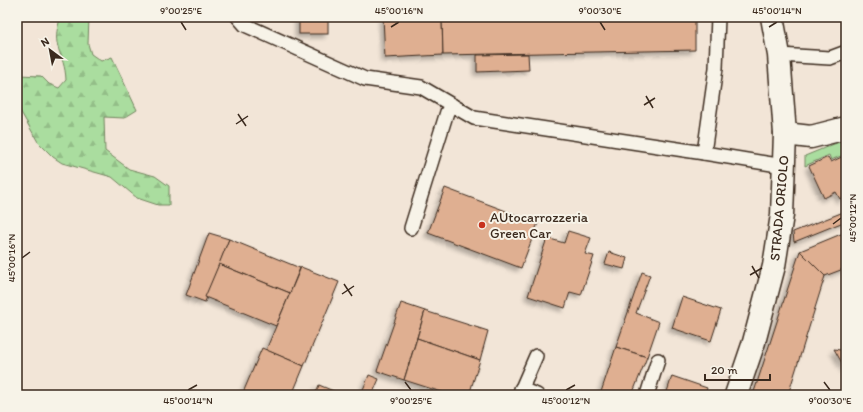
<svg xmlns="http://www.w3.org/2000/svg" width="863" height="412" font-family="Itim,sans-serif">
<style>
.forest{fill:url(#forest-firs);stroke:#72845e}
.garden{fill:#aadd9f;stroke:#72845e}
.building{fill:#dfaf91;stroke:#3b2a1e;filter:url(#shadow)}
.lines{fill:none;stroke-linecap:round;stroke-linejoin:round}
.lane-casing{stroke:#3b2a1e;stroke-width:16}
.street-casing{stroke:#3b2a1e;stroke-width:25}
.secondary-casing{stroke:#3b2a1e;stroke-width:25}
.lane{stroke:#f7f3e8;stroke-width:13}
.street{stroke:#f7f3e8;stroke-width:22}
.secondary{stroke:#f7f3e8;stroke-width:22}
.ticks{fill:none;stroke:#3b2a1e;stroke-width:1.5}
.poi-dot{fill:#c8321e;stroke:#f7f3e8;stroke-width:1.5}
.labels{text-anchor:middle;stroke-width:4;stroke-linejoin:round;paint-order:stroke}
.street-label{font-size:14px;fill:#3b2a1e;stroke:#f7f3e8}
.poi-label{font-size:14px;fill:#3b2a1e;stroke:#f7f3e8;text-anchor:start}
.neatline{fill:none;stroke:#3b2a1e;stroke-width:1.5}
.ticks-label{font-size:10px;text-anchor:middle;fill:#3b2a1e}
</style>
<defs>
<pattern id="forest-firs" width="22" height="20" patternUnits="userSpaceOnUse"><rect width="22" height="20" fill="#aadd9f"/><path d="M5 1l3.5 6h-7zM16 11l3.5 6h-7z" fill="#93be88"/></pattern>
<filter id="shadow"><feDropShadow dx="-3.5" dy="3.5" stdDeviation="2" flood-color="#0004"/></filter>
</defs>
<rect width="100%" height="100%" fill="#f2e5d7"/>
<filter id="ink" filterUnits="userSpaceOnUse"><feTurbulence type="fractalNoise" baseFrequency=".025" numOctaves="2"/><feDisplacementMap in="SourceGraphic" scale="8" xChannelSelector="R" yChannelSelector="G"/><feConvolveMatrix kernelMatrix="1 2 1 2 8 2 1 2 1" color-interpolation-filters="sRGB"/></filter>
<g filter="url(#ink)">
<path class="forest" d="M 61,17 L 89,17 L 88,44 L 91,54 L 101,61 L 112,57 L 137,110 L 124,118 L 104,117 L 105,151 L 129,169 L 155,176 L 169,186 L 169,205 L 158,205 L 137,198 L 112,177 L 62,163 L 53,157 L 38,142 L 18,107 L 17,70 L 19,75 L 41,76 L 49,84 L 59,88 L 66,80 C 65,52 49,47 61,17 Z"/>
<polygon class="garden" points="846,139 846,154 831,160 829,155 805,166 805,156"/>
<g class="building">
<rect x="299" y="17" width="29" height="17"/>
<polygon points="383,17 442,17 443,55 385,58"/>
<polygon points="442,17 695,17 695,50 443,55"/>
<polygon points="528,54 529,70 477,72 477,55"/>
<polygon points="846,155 846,196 840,199 836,192 824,198 809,166 828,157 831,162"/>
<polygon points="445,188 538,223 521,268 428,233"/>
<polygon points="846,211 846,221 794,242 793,232"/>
<polygon points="568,231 591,238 585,254 594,256 581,295 570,292 565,308 528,296 547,238 564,243"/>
<polygon points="846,232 846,268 825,276 800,251"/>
<polygon points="209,233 229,239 205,302 186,295"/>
<polygon points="229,239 300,268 290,293 219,264"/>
<polygon points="800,251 825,276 788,395 753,395"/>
<polygon points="609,252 627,258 624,269 605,264"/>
<polygon points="219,264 290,293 276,326 205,297"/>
<polygon points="301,267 339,282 304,366 266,350"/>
<polygon points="642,272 650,275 636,313 659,322 647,357 616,347"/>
<polygon points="682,297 721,310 711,341 672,328"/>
<polygon points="401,303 425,311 404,380 377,371"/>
<polygon points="425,311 488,331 480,360 417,338"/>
<polygon points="417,338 480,360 469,395 451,395 404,380"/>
<polygon points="616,347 647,357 632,395 600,395"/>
<polygon points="262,348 304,366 292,395 242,395"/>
<polygon points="834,349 846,351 846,370"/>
<polygon points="369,375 379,379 372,395 362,392"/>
<polygon points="672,376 707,388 705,395 666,395"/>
<polygon points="319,385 343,395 315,395"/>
</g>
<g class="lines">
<defs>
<g id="lane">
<polyline points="238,17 245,25 365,79 421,87 474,118 704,153 716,68 718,17"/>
<polyline points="779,55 830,58 846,52"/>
<polyline points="704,153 784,166"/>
<polyline points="411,228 447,112 452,105"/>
<polyline points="521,389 537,395"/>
<polyline points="519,395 536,356"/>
<polyline points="647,395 658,360"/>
</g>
<polyline id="street" points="785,134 811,137 846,128"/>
<polyline id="secondary" points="736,395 754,342 774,266 782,215 785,134 779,55 772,17"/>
</defs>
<use href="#lane" class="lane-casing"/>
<use href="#street" class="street-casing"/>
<use href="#secondary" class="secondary-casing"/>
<use href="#lane" class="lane"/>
<use href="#street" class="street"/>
<use href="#secondary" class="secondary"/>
</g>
</g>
<path class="ticks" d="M 181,22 L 186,30M 600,22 L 605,30M 391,27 L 399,22M 769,27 L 777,22M 646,96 L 653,108M 644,105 L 655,98M 238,114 L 246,126M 236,124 L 248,116M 833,224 L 841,218M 22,258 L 30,252M 752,266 L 759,278M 750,275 L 762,268M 344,284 L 352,296M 342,294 L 354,286M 405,382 L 411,390M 824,382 L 830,390M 188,390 L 197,385M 566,390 L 575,385"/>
<circle class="poi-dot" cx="482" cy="225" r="4"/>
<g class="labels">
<g class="street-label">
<text transform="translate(779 208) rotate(-85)" y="5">STRADA ORIOLO</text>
</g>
<g class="poi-label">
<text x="490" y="222">AUtocarrozzeria<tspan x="490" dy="16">Green Car</tspan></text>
</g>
</g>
<rect width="863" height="412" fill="none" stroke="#f7f3e8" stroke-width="44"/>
<g transform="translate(50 50) rotate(328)" stroke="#f7f3e8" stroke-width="3" paint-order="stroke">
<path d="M0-3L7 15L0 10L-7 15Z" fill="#3b2a1e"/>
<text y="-6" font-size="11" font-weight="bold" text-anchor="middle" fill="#3b2a1e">N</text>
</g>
<path d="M705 374v6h65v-6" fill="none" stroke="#3b2a1e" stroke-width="2"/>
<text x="711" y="374" font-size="12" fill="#3b2a1e" stroke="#f7f3e8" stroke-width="3" paint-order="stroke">20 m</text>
<rect x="22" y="22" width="819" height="368" class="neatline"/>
<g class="ticks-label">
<text x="181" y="14">9°00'25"E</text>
<text x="399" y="14">45°00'16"N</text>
<text x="600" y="14">9°00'30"E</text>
<text x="777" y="14">45°00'14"N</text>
<text transform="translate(852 218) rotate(-90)" y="4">45°00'12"N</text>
<text transform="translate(11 258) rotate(-90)" y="4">45°00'16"N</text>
<text x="188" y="404">45°00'14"N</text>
<text x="411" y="404">9°00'25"E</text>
<text x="566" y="404">45°00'12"N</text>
<text x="830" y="404">9°00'30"E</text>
</g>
</svg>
